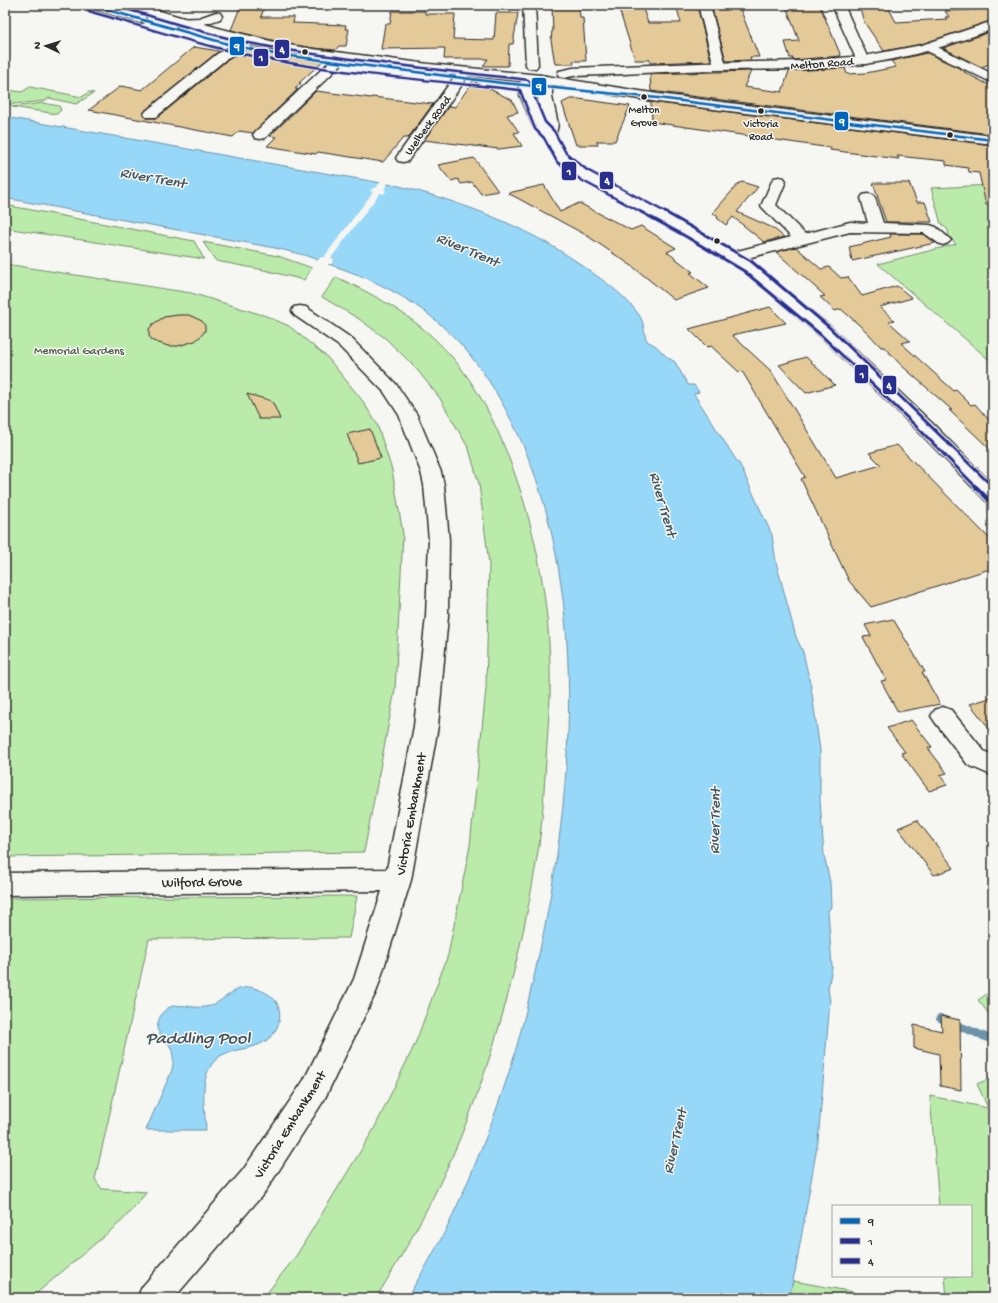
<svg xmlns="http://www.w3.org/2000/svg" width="998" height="1303" font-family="'Gochi Hand',sans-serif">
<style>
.green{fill:#bbebaa;stroke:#738b6a}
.water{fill:#97d8f9;stroke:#6c93a7}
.pier{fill:#f6f6f2}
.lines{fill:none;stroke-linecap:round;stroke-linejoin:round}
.stream{stroke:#6c93a7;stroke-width:8}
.building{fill:#e4ca99;stroke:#2b2b2b}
.street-casing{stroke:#2b2b2b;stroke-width:3}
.secondary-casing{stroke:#2b2b2b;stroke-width:3}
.primary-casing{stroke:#2b2b2b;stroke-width:3}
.street{fill:#f6f6f2;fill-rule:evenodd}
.secondary{fill:#f6f6f2;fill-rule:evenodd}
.primary{fill:#f6f6f2;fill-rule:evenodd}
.bus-1-casing{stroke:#f6f6f2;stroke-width:4.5}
.bus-2-far2-casing{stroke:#f6f6f2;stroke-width:4.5}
.bus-2-far1-casing{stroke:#f6f6f2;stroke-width:5.5}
.bus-2-casing{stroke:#f6f6f2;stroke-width:7}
.bus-3-far1-casing{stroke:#f6f6f2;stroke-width:4.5}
.bus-3-casing{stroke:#f6f6f2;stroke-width:5.5}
.bus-1{stroke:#0065bd;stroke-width:2.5}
.bus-2-far2{stroke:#282f8f;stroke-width:2.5}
.bus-2-far1{stroke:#282f8f;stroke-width:3}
.bus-2{stroke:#282f8f;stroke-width:4}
.bus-3-far1{stroke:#282f8f;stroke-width:2.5}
.bus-3{stroke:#282f8f;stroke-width:3}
.bus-dot{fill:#2b2b2b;stroke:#f6f6f2;stroke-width:1.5}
.labels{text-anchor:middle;stroke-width:3;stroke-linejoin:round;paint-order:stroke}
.far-bus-label{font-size:11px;fill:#2b2b2b;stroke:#f6f6f2}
.far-street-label{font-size:12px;fill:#2b2b2b;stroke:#f6f6f2}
.far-park-label{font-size:12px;fill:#4f5b4b;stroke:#f6f6f2}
.street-label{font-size:14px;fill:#2b2b2b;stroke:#f6f6f2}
.water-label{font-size:15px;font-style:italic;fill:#46565e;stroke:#f6f6f2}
.near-water-label{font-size:18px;font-style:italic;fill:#46565e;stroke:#f6f6f2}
.line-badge{stroke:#f6f6f2;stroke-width:1.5}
.badge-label{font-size:11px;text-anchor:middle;font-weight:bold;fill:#fff}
</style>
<rect width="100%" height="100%" fill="#f6f6f2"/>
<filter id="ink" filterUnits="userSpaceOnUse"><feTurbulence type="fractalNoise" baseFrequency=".025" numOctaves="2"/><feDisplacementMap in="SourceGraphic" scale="8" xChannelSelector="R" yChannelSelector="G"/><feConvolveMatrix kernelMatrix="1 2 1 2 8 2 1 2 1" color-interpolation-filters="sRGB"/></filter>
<g filter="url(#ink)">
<g class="green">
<polygon points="30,87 82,97 89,92 94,93 76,104 49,98 45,101 5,105 5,92 8,90 22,92"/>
<polygon points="43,103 59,106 61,110 57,114 12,107"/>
<polygon points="993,185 993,363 878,264 956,244 949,237 948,230 941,224 931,188"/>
<polygon points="5,205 194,241 204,259 5,228"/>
<polygon points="203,242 278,256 312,268 304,280 264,270 216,261"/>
<polygon points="5,264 191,293 266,316 289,326 327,357 362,400 377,424 392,470 403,534 395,690 364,852 5,857"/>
<path d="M 336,277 C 380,297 420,320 452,357 C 477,386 495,422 508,456 C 538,532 552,615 550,697 C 549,718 547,738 546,759 C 544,788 543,817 539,845 C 528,916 512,988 490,1056 C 472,1113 448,1171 419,1224 C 406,1249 391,1273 376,1298 L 263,1298 L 296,1256 L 374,1129 L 415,1044 L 448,955 L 470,846 L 486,689 L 489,564 L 479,484 L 469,449 L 439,397 L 414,366 L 385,338 L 359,319 L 322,297 Z"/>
<polygon points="357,896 349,938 149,939 95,1179 102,1189 147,1192 123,1220 31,1298 5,1298 5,898"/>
<polygon points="993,990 993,1019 978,1000"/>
<polygon points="993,1077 993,1298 947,1298 945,1276 971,1276 971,1206 939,1206 930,1096 988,1108 977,1084"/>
<polygon points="793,1281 854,1292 854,1298 789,1298"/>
</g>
<g class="water">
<path d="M 5,117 L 399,186 C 469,204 536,230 594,274 C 611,286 627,298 639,315 C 645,323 643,332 647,341 L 656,346 L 667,357 L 675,362 L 688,385 L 694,385 L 699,392 L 694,394 L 738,463 L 739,463 L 772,535 L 776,562 L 796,637 L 803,652 L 811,687 L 820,750 L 820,800 L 824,855 L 830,882 L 831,907 L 828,911 L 832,967 L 828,989 L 830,1001 L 818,1141 L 796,1267 L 789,1298 L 407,1298 C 419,1278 431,1258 442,1237 C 450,1224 455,1209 462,1195 C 479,1156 495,1116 508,1075 C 518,1045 525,1015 532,985 C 574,810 596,576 507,412 C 490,380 469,349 440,324 C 408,296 369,277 328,264 L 332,264 L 335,259 L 320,257 L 318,260 L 304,255 L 275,248 L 5,198 Z"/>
<path d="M 250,987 C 270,992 283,1001 279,1022 C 277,1029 273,1036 267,1040 C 250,1053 226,1045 212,1064 C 199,1082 205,1109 206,1130 L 146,1130 L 172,1070 C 174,1060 174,1050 167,1042 C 163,1037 160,1035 157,1029 C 158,1021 160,1013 168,1008 C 178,1002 193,1009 205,1007 C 218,1005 225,996 235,991 C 240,988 245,988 250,987 Z"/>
</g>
<polygon class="pier" points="381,181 389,182 384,189 386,190 384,194 380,193 331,258 335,259 332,264 328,264 328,266 327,262 332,261 318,260 320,257 324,257 373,192 370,191 373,188 376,188"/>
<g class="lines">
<polyline class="stream" points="940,1018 993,1040"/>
</g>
<g class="building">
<polygon points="241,5 265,5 261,17 294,17 293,23 346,25 345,29 349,29 346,46 339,46 335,50 313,48 283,43 231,30"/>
<polygon points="552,5 579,5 580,18 583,18 586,61 573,61 574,64 555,64 551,40 552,31 553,31"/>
<polygon points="676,5 701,5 698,9 711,61 650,63 650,60 635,60 619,9 643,9 648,23 681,23"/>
<polygon points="709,5 739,6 759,57 750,57 751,60 726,61 712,9"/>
<polygon points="859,5 887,5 896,22 947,19 945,17 949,17 945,11 970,10 965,5 988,5 993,10 993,20 922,44 884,51 864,22"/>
<polygon points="786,6 820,6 841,56 792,60 793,58 790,58 785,42 799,41"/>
<polygon points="392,11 425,11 425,14 455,14 453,39 494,40 496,13 518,13 513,44 509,44 508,66 483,66 488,59 444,59 445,48 381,49 385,24 390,24"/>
<polygon points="993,31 993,63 981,67 943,48"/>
<polygon points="252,46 283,53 324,60 299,83 301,83 295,89 298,89 253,133 239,131 233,137 89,110 121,86 142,90 194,47 219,51 143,113 146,118 157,118 226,61"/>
<polygon points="927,53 965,71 964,72 993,87 993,114 989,114 991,134 651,91 650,74 751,71 744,87 782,92 789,71 845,68 847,74 866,73 896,67 891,61"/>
<polygon points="473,81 512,100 518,112 507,115 519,132 514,133 522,146 499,149 424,140 449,106 455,107"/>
<polygon points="316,91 371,98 372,97 433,104 408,138 403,138 383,162 318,152 316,154 267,146 276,137 270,136"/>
<polygon points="570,99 579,99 630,106 615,141 597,141 598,145 576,145 562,103"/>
<polygon points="651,102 992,145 993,204 986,205 979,173 969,172 968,168 946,165 946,161 897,156 899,159 830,150 831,148 652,122"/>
<polygon points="474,158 498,191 481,194 472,182 461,184 458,179 451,181 438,165"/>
<polygon points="742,182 758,187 737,212 773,228 784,237 764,242 733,217 726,225 717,218 718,216 712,214 739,183"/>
<polygon points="873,183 909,183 917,202 925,202 932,222 886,222"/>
<polygon points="544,185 560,212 579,203 631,230 641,226 676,248 667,252 693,272 690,273 709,288 674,300 632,266 586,235 508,193"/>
<polygon points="890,234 924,234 935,243 852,261 849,247 891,237"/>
<polygon points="796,247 821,269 829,267 841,278 848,277 862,296 897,286 912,298 880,307 894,320 889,322 910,341 901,343 954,391 956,390 971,405 975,404 988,419 993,418 993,452 949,410 952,410 901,365 884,347 881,347 867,332 841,309 835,311 820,297 825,296 776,252"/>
<polygon points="770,307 786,323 732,335 771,371 836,478 881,465 869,453 897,445 993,542 993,568 871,607 849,581 801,479 805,477 742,371 739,372 711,346 707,347 689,329"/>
<polygon points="178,315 189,315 202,321 205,326 205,331 201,336 195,341 178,346 168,346 153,341 149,336 149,329 153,324 164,317"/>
<polygon points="806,357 835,385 806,393 779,365"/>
<polygon points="247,394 269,400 273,403 280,419 259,419"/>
<polygon points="370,429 381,458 358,463 347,434"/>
<polygon points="893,619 925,672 922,672 940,704 898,712 881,681 886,680 863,637 871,636 865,625"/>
<polygon points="993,697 993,733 970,704"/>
<polygon points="911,720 932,747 928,748 947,773 940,775 947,785 929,791 901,753 905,752 887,728"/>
<polygon points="917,820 954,868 934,875 898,828"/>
<polygon points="941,1016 960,1020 961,1090 940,1086 939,1054 914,1048 914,1025 942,1031"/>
</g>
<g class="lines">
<defs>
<g id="street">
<polygon points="523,5 535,5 538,65 536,68 528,68 526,65"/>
<polygon points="705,5 709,7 711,9 726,66 724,69 716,69 714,66 699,9 701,7"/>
<polygon points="832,5 844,5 869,61 867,64 859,64 857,61"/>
<path d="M 216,12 L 220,13 L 222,16 L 220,19 C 206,24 191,28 176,25 L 174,22 L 176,19 L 199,18 Z"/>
<polygon points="250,36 254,37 256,40 254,43 225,60 156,117 146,117 144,114 146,111 217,54"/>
<polygon points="929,43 993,74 993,83 925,50 923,47 925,44"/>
<polygon points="342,53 346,54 348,57 346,60 265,138 260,139 255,138 253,135 255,132 338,54"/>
<polygon points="465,68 470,69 471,72 408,161 403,162 398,161 396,158 398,155 460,69"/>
<polygon points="779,177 784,178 786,181 776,205 805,234 850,222 868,223 861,198 863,195 868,194 873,195 875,198 883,223 930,225 936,227 951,240 948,243 943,245 938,243 924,233 850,232 732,262 726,260 724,257 726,254 791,237 761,206 772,181 774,178"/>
<polygon points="300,306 306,307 351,338 396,384 417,415 441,472 444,485 449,540 448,616 438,726 411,880 377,990 324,1100 265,1192 174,1298 137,1298 142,1287 243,1170 304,1080 354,979 382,891 5,895 5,873 387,869 414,726 426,616 429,540 424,485 421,472 399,415 384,392 339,346 294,315 292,311 294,307"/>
<polygon points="943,707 951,710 984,751 993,755 993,776 968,765 935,722 931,716 935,710"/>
</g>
<path id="secondary" d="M 540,75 L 545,76 L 552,88 L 552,97 L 558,124 L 556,134 L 567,155 L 589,172 L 693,228 L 753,263 L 831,327 L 933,424 L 993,485 L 993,502 L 986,501 L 919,432 L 819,335 L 741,269 L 683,234 L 579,178 L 556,160 L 543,136 L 533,126 L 520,95 L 519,85 L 520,82 ZM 537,85 L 540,88 L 538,97 L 542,116 L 534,95 L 532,87 Z"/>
<g id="primary">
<polygon points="84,5 103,5 144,16 146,19 144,22 140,23 86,7"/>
<polygon points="120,5 139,5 222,29 283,44 313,49 429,64 540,75 658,94 993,136 993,144 658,102 540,83 429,72 313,57 283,52 214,35 122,7"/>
<path d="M 993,21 L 993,29 C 951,45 909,58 864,64 C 814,71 763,69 713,70 C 666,71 620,75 573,76 L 564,78 L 559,77 L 558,74 L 559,71 L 573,68 L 700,63 L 802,61 L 864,56 L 922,45 Z"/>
</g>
</defs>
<use href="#street" class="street-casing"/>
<use href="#secondary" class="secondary-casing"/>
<use href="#primary" class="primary-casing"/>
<use href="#street" class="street"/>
<use href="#secondary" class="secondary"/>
<use href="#primary" class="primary"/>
<defs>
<polyline id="bus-1" points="90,5 228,44 274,54 502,83 658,98 993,140"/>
<path id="bus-2-far2" d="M 88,11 C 149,28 210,49 273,60 C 354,75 438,81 520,90 L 535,129 L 544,138 L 557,162 L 581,180 L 643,213"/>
<polyline id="bus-2-far1" points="641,212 685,236 744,271 821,335 922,432 977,488"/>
<polyline id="bus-2" points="976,487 989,500"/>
<path id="bus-3-far1" d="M 112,5 C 166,20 220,39 276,48 C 359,62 444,70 528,80 L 531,83 L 533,93 L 545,122 L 554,131 L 566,153 L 587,170 L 667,213"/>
<polyline id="bus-3" points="665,212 751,261 829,327 993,487"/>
</defs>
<use href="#bus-1" class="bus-1-casing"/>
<use href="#bus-2-far2" class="bus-2-far2-casing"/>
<use href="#bus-2-far1" class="bus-2-far1-casing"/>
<use href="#bus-2" class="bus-2-casing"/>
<use href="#bus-3-far1" class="bus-3-far1-casing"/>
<use href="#bus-3" class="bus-3-casing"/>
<use href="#bus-1" class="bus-1"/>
<use href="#bus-2-far2" class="bus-2-far2"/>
<use href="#bus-2-far1" class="bus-2-far1"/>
<use href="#bus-2" class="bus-2"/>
<use href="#bus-3-far1" class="bus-3-far1"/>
<use href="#bus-3" class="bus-3"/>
</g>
</g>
<g class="bus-dot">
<circle cx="305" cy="52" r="3.5"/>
<circle cx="644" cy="97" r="3.5"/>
<circle cx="761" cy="111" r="3.5"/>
<circle cx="950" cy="135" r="3.5"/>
<circle cx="717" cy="241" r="3.5"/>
</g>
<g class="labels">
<g class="far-bus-label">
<text x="644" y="113">Melton<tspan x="644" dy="13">Grove</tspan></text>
<text x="761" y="127">Victoria<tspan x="761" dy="13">Road</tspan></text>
</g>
<g class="far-street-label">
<text transform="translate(822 63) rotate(-4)" y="4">Melton Road</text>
<text transform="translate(427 125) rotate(-54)" y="4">Welbeck Road</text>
</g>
<g class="far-park-label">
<text x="79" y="354">Memorial Gardens</text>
</g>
<g class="street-label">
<text transform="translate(410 814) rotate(-80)" y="5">Victoria Embankment</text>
<text transform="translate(202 881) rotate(-1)" y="5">Wilford Grove</text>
<text transform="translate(289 1124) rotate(-58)" y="5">Victoria Embankment</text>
</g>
<g class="water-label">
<text transform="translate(153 177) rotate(10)" y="5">River Trent</text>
<text transform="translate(468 249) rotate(23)" y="5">River Trent</text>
<text transform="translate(664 504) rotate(74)" y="5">River Trent</text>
<text transform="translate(714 821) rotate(-89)" y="5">River Trent</text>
<text transform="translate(674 1141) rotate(-77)" y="5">River Trent</text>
</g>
<g class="near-water-label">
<text x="198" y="1043">Paddling Pool</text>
</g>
</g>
<g class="line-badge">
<rect x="229" y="36" width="16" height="20" rx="4" fill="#0065bd"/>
<rect x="274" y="39" width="16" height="20" rx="4" fill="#282f8f"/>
<rect x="253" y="48" width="16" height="19" rx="4" fill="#282f8f"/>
<rect x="531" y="77" width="16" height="19" rx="4" fill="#0065bd"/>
<rect x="834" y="111" width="15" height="20" rx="4" fill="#0065bd"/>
<rect x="561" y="161" width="16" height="20" rx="4" fill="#282f8f"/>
<rect x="599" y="171" width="15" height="19" rx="4" fill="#282f8f"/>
<rect x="854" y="364" width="15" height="20" rx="4" fill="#282f8f"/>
<rect x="882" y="375" width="15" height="20" rx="4" fill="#282f8f"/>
</g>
<g class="badge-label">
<text x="237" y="50">9</text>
<text x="282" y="53">4</text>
<text x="261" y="61">1</text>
<text x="539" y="90">9</text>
<text x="842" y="125">9</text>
<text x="569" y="175">1</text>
<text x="607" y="184">4</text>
<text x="862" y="378">1</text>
<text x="889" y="389">4</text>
</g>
<rect width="998" height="1303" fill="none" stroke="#f6f6f2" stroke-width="20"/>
<rect x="10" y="10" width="978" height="1283" fill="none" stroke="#2b2b2b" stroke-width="1.5" filter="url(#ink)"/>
<rect x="832" y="1205" width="140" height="72" fill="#f6f6f2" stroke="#a5a5a2"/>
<rect x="840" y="1218" width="20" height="6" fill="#0065bd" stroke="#a5a5a2"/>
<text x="868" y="1225" font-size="12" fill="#2b2b2b">9</text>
<rect x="840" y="1238" width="20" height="6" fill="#282f8f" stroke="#a5a5a2"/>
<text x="868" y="1245" font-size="12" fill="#2b2b2b">1</text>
<rect x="840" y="1258" width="20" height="6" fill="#282f8f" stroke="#a5a5a2"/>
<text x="868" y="1265" font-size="12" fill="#2b2b2b">4</text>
<g transform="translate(46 46) rotate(274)" stroke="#f6f6f2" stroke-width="3" paint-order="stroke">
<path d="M0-3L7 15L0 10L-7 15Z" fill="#2b2b2b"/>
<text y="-6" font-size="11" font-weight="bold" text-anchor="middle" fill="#2b2b2b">N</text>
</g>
</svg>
